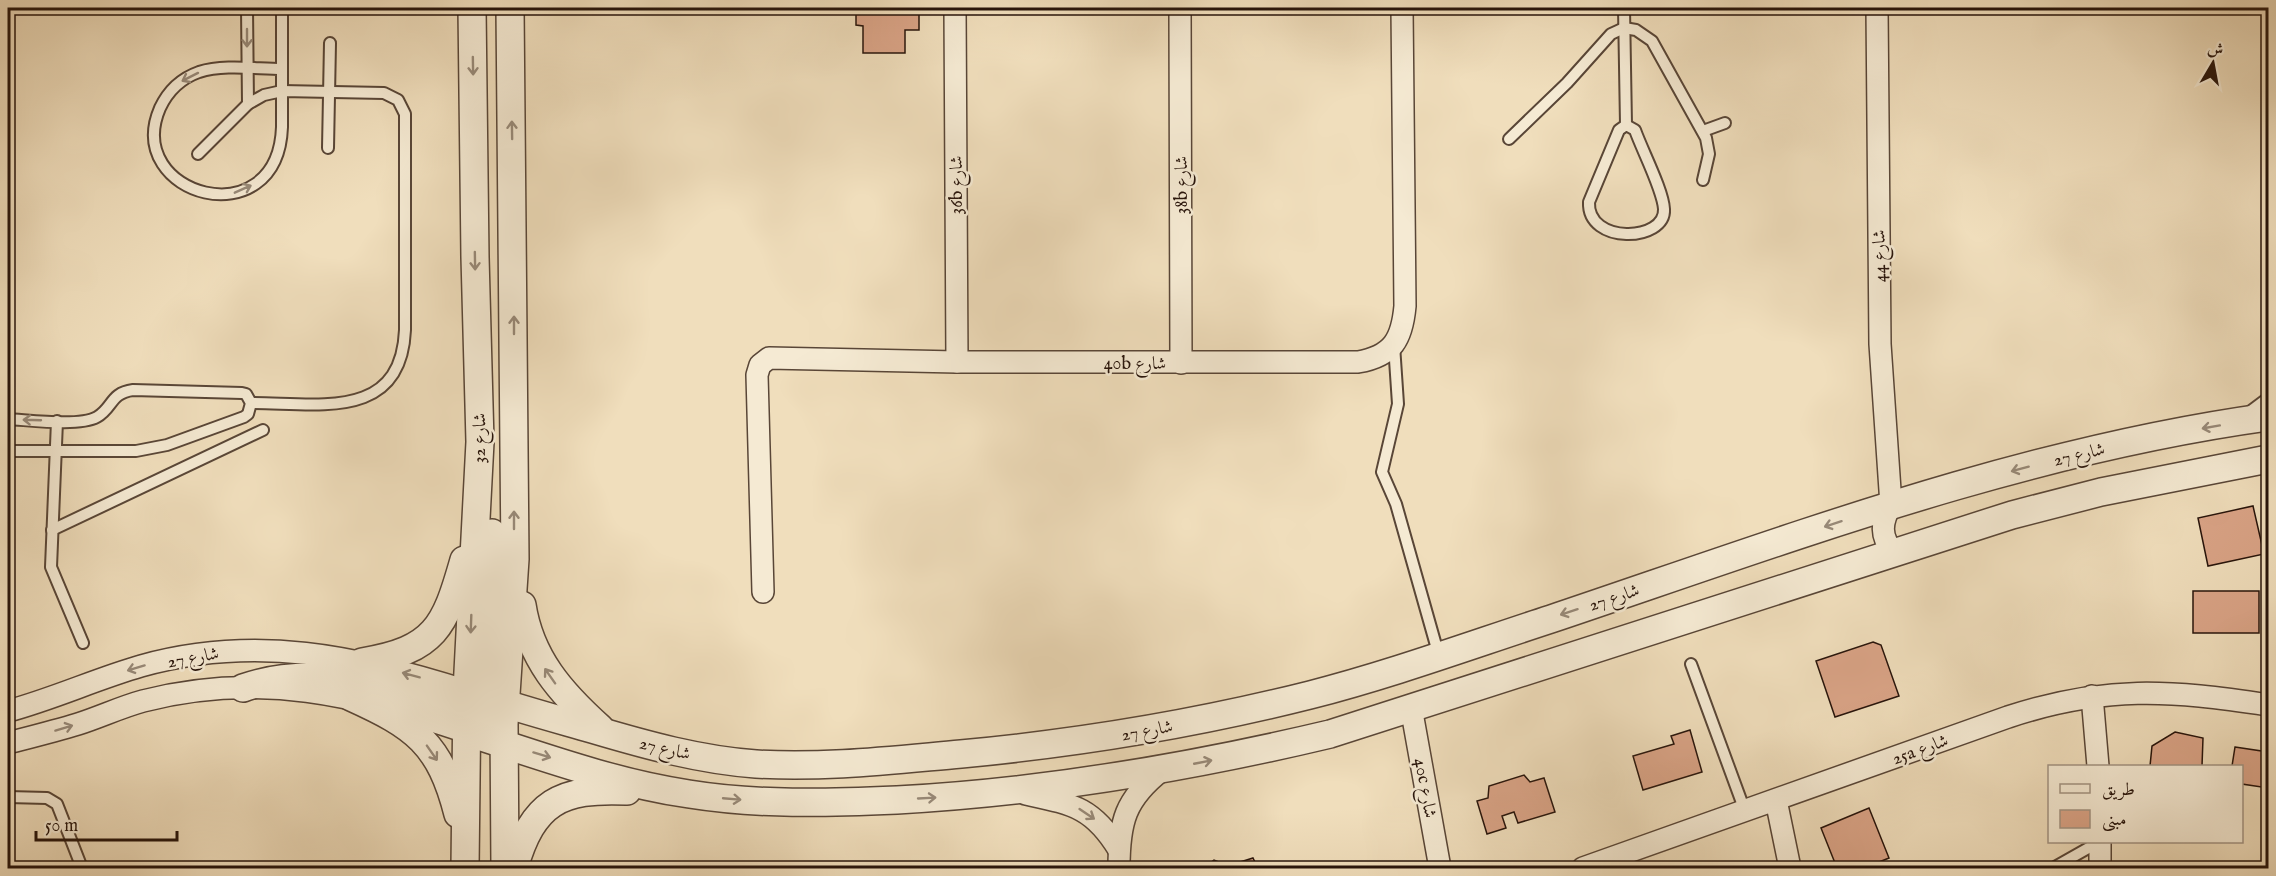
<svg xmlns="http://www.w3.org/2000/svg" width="2276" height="876" font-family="'IM FELL English',Amiri,serif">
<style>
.building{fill:#daa487;stroke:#27140b;stroke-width:1.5}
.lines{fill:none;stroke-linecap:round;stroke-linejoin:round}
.service-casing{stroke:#594637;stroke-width:14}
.minor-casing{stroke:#594637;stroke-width:24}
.tertiary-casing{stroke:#594637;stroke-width:30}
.service{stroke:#f5ead3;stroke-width:10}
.minor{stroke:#f5ead3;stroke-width:21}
.tertiary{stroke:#f5ead3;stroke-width:27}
.oneway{stroke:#988a79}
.labels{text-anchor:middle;stroke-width:5;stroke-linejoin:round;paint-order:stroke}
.street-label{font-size:18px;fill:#27140b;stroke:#f5ead3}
</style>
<rect width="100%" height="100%" fill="#f0debc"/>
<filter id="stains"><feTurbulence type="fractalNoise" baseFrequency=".00333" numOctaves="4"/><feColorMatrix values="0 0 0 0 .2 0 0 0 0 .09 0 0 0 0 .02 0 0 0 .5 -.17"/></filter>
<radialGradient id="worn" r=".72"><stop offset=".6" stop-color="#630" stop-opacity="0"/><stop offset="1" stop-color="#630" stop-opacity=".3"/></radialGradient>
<g class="building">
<polygon points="856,8 919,8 919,30 905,30 905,53 863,53 863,26 856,25"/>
<polygon points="2253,506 2264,554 2208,566 2198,518"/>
<rect x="2193" y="591" width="66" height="42"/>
<polygon points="1873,642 1881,645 1899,696 1835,717 1816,661"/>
<polygon points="1690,730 1702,772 1643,790 1633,756 1674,744 1671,736"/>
<polygon points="2175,732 2203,738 2202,766 2150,766 2152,746"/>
<polygon points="2235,747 2268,752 2268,788 2242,784 2242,766 2232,766"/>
<polygon points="1524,775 1530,782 1544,778 1555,812 1518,823 1514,812 1502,816 1506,828 1487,834 1477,801 1488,798 1489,786"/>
<polygon points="1869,808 1889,858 1864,868 1837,868 1821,828"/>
<polygon points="1253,858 1258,868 1203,868 1214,860 1224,864 1237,863"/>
</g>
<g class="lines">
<defs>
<g id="service">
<polyline points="247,8 248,104"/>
<polyline points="1624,8 1626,125"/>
<path d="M 282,69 C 256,69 224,64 199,72 C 182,78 168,91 160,108 C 122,196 278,239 282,127 L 282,8"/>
<path d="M 1626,125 L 1635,130 C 1642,150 1663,190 1664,209 C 1666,242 1587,245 1589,202 L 1619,130 Z"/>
<polyline points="1703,131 1725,123"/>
<polyline points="1509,139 1567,83 1611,34 1624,28 1636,30 1652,41 1706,138 1709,154 1703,180"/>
<polyline points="328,148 330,43"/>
<path d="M 198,154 L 248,104 L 264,95 L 282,91 L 384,93 L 398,100 L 405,114 L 405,330 C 401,422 317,403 251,403"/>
<polyline points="1394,345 1398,404 1382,472 1396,504 1439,656"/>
<polyline points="2248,413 2268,398"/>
<path d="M 8,419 C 29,420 79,427 97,417 C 113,408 110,393 133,390 L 242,393 L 246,394 L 251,403 L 248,414 L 244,417 L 167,445 L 136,451 L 8,451"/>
<polyline points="57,421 51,567 83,643"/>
<polyline points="52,530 263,430"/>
<polyline points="1691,664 1745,811"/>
<polyline points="8,797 47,798 57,804 82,868"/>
<polyline points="2053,868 2099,842"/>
</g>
<g id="minor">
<polyline points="955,8 957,362"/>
<polyline points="1180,8 1181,363"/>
<path d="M 1877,8 L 1880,344 L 1891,505 C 1881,523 1880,536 1893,552"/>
<path d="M 763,592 L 757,375 L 760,365 L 769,358 L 957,362 L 1358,362 C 1393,356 1402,339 1405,306 L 1402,8"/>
<polyline points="2092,696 2098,766"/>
<polyline points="1411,707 1440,868"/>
<path d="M 8,711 C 53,699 96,679 141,666 C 255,634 357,656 467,691"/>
<path d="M 8,743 C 31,737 55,731 78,724 C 100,717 121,707 143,701 C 260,671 356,695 466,732"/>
<path d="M 1026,794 C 1072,804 1093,807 1119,850"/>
<polyline points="1776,800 1790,868"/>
<polyline points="2100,842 2100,868"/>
<path d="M 1119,868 C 1119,822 1125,799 1162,770"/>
<path d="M 1583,868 L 2008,717 C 2105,685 2170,690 2268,705"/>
</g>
<g id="tertiary">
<path d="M 522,605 C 530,658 561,693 600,728"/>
<path d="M 362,662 C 435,650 445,627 464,560"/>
<path d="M 243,688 C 302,667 363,680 421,695 C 442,701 462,710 484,709"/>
<path d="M 467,691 C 508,706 550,717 592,729 C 646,745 700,760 756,764 C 825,768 892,760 961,754 C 1079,743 1195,724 1310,695 C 1392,674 1471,645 1551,619 C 1786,540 2021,451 2268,417"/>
<path d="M 351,697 C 415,726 440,743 458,814"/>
<polyline points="491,716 488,698 491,658 492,533"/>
<path d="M 466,732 C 538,755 614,783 689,794 C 757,805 827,803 897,800 C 1044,792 1187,768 1330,734 L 2012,515 L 2101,492 L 2268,459"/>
<polyline points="465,868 467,691 480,442 475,257 472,8"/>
<polyline points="505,868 504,724 515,559 510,8"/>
<path d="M 514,868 C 533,802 560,788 627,791"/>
</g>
</defs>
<use href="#service" class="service-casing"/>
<use href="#minor" class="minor-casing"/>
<use href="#tertiary" class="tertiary-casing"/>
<use href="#service" class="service"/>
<use href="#minor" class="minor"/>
<use href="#tertiary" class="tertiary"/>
</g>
<defs><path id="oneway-shaft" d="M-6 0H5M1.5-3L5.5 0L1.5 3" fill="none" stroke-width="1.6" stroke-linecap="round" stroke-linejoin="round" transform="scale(1.5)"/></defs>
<g class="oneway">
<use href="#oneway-shaft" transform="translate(247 38) rotate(90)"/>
<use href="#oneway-shaft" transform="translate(473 66) rotate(89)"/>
<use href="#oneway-shaft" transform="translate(190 77) rotate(153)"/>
<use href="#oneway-shaft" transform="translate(512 130) rotate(-91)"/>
<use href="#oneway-shaft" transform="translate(243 189) rotate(-24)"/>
<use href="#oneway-shaft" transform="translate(475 261) rotate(89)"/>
<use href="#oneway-shaft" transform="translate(514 325) rotate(-90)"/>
<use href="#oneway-shaft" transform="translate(32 420) rotate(-178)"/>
<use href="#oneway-shaft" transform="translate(2211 427) rotate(170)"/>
<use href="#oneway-shaft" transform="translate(2020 469) rotate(165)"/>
<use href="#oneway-shaft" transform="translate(514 520) rotate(-90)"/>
<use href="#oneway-shaft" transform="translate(1833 524) rotate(162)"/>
<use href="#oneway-shaft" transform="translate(1569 612) rotate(162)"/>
<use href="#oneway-shaft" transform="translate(471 624) rotate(92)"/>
<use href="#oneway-shaft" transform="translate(136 668) rotate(163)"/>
<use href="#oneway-shaft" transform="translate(411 675) rotate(-165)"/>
<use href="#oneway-shaft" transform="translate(550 676) rotate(-125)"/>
<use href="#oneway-shaft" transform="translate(64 728) rotate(-17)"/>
<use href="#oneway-shaft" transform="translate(432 753) rotate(55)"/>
<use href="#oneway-shaft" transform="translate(542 755) rotate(17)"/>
<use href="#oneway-shaft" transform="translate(1203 762) rotate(-11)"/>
<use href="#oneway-shaft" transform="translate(927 798) rotate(-3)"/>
<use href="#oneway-shaft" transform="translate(732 799) rotate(5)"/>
<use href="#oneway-shaft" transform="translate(1087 814) rotate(34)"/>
</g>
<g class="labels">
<g class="street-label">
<text transform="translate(956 185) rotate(-90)" y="6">36b شارع</text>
<text transform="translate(1181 185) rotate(-90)" y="6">38b شارع</text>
<text transform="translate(1879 256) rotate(-91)" y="6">شارع 44</text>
<text x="1135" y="369">40b شارع</text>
<text transform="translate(479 438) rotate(-89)" y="6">شارع 32</text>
<text transform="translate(2079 454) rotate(-13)" y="6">شارع 27</text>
<text transform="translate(1614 597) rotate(-18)" y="6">شارع 27</text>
<text transform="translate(193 657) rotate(-10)" y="6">شارع 27</text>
<text transform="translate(1147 730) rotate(-10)" y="6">شارع 27</text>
<text transform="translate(665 748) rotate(13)" y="6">شارع 27</text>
<text transform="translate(1920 749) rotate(-20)" y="6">25a شارع</text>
<text transform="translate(1426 788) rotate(80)" y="6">40c شارع</text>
</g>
</g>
<rect width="2276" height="876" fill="none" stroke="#f0debc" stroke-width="30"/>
<rect x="9" y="9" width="2258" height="858" fill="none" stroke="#27140b" stroke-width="3"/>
<rect x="15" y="15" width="2246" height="846" fill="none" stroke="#27140b" stroke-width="1.5"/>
<rect x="2048" y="765" width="195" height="78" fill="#f5ead3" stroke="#a39483" stroke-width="1.5"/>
<rect x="2060" y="784" width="30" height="9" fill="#f5ead3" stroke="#a39483" stroke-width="1.5"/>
<text x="2102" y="795" font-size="18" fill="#27140b">طريق</text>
<rect x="2060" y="810" width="30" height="18" fill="#daa487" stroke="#a39483" stroke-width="1.5"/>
<text x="2102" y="825" font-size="18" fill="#27140b">مبنى</text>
<g transform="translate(2213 63) rotate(10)" stroke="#f5ead3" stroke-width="4.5" paint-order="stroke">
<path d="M0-4.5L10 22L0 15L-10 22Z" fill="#27140b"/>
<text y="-9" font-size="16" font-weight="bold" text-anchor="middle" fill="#27140b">ش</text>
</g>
<path d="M36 831v9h141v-9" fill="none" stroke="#27140b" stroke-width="3"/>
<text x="45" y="831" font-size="18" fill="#27140b" stroke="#f5ead3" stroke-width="4.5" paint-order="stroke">50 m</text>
<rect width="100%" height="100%" filter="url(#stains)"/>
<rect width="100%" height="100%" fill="url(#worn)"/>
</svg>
